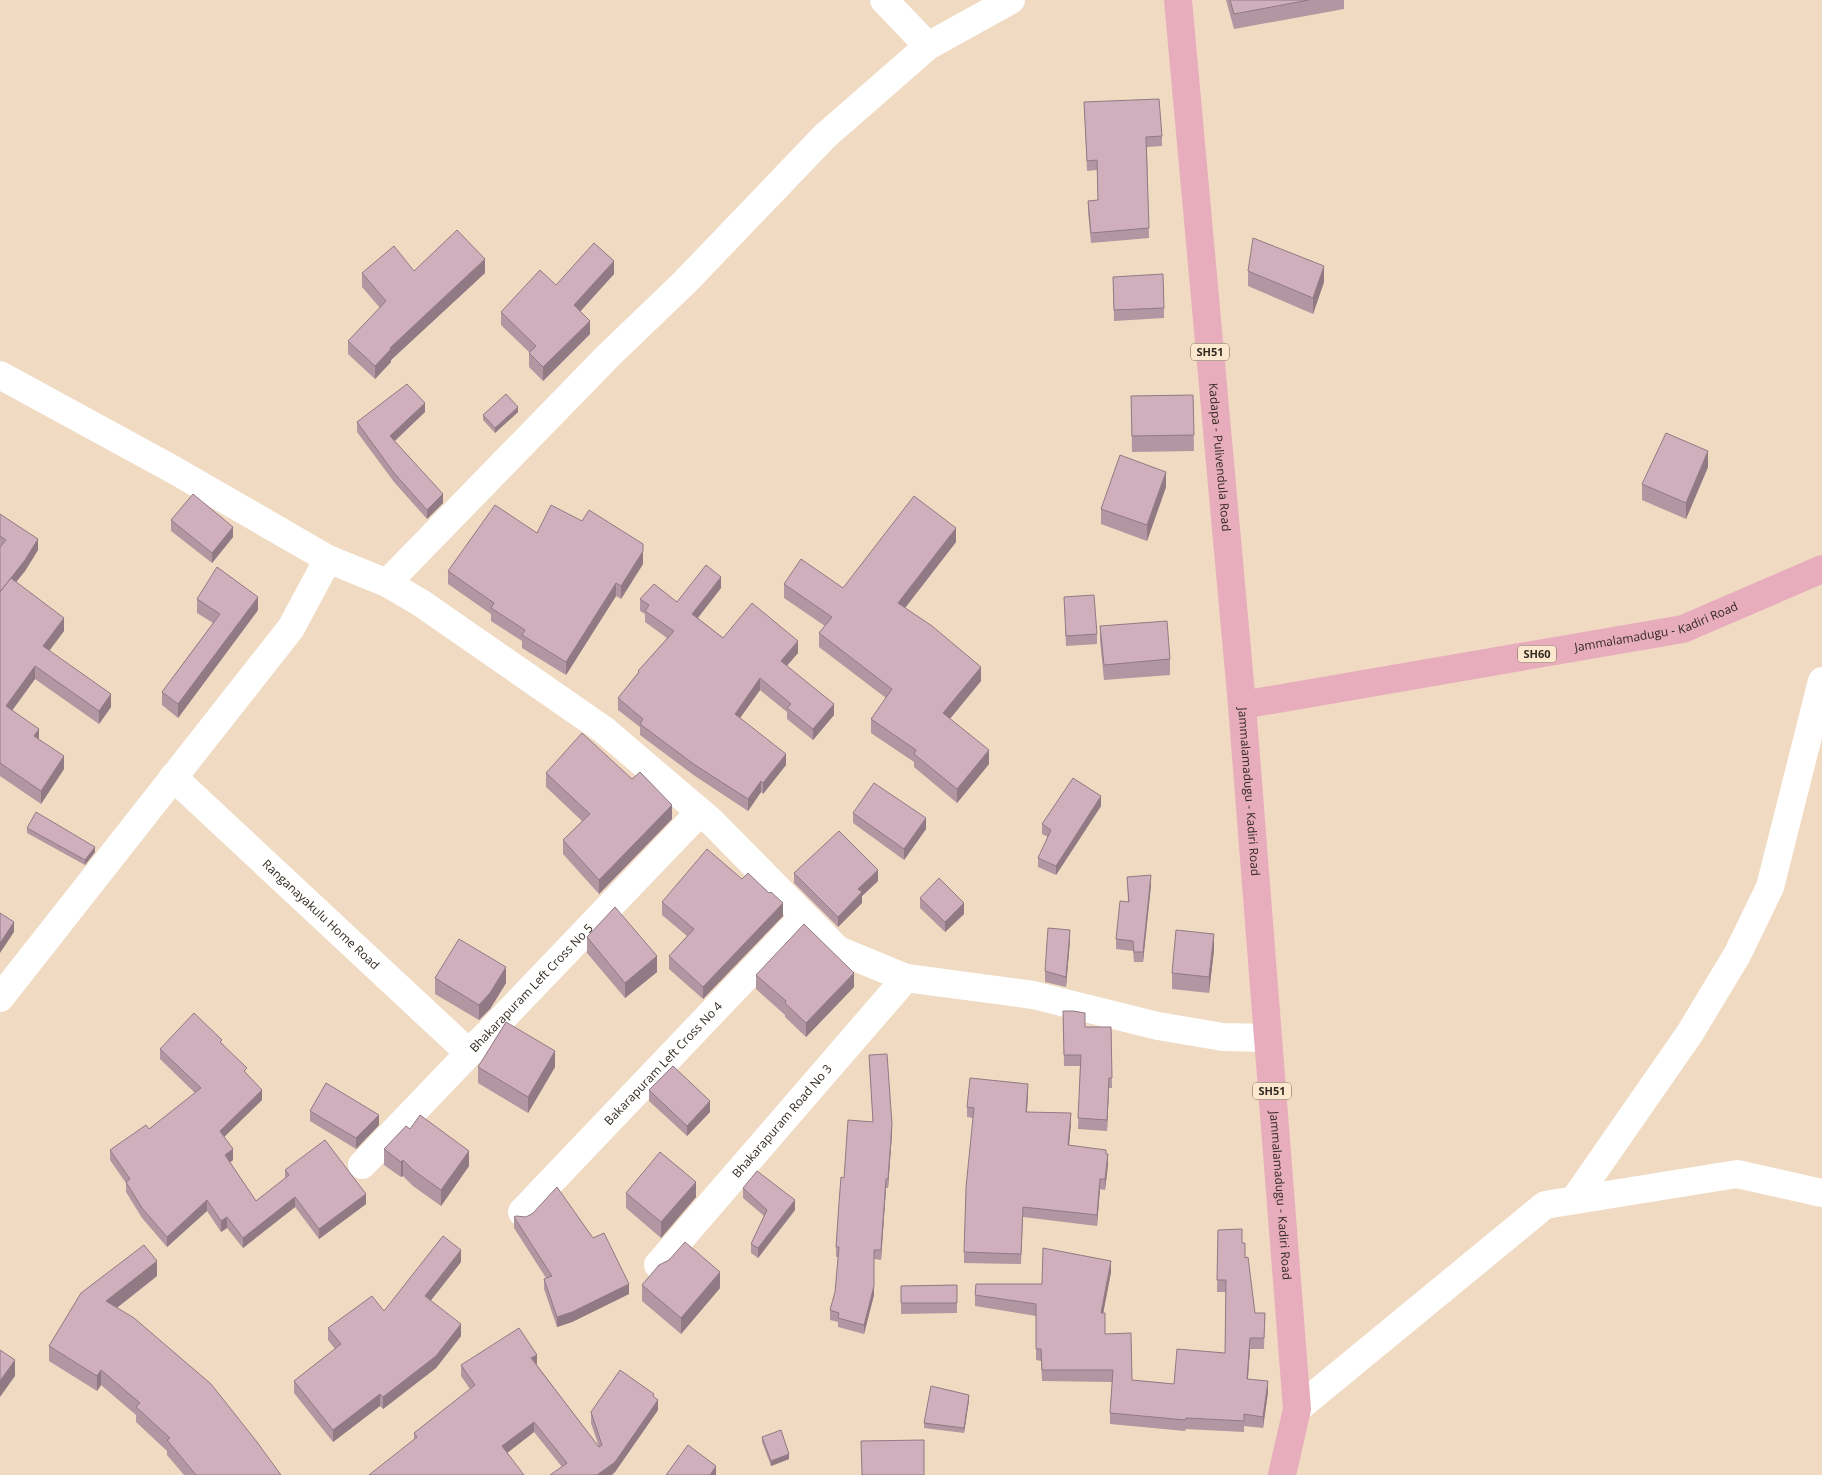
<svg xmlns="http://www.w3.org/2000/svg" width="1822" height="1475" font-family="'Open Sans',sans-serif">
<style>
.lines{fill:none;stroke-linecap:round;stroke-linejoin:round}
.minor{stroke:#fff;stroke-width:28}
.major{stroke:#e8adbd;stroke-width:28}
.wall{fill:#b296a1}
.shaded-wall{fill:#917a83}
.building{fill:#cfafbb;stroke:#917a83}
.labels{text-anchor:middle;stroke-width:4.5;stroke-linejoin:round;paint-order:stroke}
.shield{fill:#fde7cf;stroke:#6f6354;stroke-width:1}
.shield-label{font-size:11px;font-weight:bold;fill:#322a20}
.street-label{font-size:12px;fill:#322a20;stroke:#fde7cf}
</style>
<rect width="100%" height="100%" fill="#f0dac2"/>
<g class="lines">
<g class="minor">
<polyline points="884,0 928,46"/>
<polyline points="0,375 174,470 328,559 387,583 421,603 604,730 712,822 838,950 906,978 1033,995 1158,1026 1223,1037 1268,1038"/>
<polyline points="387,583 608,356 685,282 825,136 928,46 1011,0"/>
<path id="s1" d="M 173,777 L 469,1053"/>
<polyline points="0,998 291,628 328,559"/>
<path id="s2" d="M 362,1165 L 700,812"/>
<polyline points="1574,1200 1690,1033 1737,955 1770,887 1822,681"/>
<path id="s3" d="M 522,1212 L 804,916"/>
<path id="s4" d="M 658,1265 L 906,978"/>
<polyline points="1297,1409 1545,1205 1737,1174 1822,1193"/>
</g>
<g class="major">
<path id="s5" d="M 1178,0 L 1242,705 L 1297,1409 L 1282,1475"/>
<path id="s6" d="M 1242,705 L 1683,629 L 1822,569"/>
</g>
</g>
<g class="wall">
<polygon points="1226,0 1344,0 1344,9 1234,29"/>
<polygon points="1084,102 1162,136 1162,146 1147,147 1149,238 1091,243 1088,211 1088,201 1098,200 1097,170 1087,171"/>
<polygon points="414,271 485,273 391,360 391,362 375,379 348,354 348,341 380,308 362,287 362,273"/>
<polygon points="1248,271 1324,282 1313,314 1248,286"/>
<polygon points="614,274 580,312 590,334 543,381 529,367 529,353 530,353 501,325 501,312 556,285"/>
<polygon points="1113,277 1164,308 1164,318 1114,321"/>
<polygon points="1193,395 1194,451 1132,452 1131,396"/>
<polygon points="425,412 395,441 443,503 427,519 394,482 357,432 357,422"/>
<polygon points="518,412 495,433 483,420 483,415"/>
<polygon points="1708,467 1686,519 1642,500 1642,484"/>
<polygon points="1166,487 1147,541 1101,524 1101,509"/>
<polygon points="0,514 38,550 25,571 16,582 64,631 49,651 111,707 99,724 35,679 12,710 39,739 64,769 41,804 0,776"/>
<polygon points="171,520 233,537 212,563 171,531"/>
<polygon points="537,533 643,564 621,599 616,596 566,675 522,648 522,641 491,621 491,614 448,584 448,571"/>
<polygon points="956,542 905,608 981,681 950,719 989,764 957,803 914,767 914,762 871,733 871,719 886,698 819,647 819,633 825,626 784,598 784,584 843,588"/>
<polygon points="721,588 698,618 723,638 798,653 787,666 834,715 813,740 787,719 787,712 760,690 740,718 786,765 763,794 761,792 748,811 695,776 640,735 640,727 618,710 618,698 638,673 638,671 667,638 645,622 645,614 640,611 640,599 677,602"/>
<polygon points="1064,597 1097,634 1097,644 1066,646"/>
<polygon points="197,599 258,610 178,718 162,705 162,692 213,623 197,613"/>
<polygon points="1100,626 1170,659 1170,675 1104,680 1100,641"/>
<polygon points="546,773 632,779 672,819 599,894 563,854 563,840 582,821 546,787"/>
<polygon points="1101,806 1056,875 1038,867 1038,858 1048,837 1042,834 1042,824"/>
<polygon points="853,813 926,829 904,860 853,823"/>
<polygon points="27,828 95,852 85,865 27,833"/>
<polygon points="794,873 878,881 862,896 862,903 838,927 794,883"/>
<polygon points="1127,877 1151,885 1143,962 1134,962 1133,951 1116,949 1116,939 1128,902"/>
<polygon points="920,898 964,914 945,932 920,908"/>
<polygon points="662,902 783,916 703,999 669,969 669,956 687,936 662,915"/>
<polygon points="587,937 657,972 625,998 587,953"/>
<polygon points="1070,941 1066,987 1045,982 1045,971"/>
<polygon points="1214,950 1209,993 1172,989 1172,973"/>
<polygon points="756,975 854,987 806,1037 785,1017 785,1015 756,989"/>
<polygon points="435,978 506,983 490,1009 479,1020 435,994"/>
<polygon points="1063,1011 1085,1027 1111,1027 1112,1088 1109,1088 1107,1131 1078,1129 1080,1066 1064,1066"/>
<polygon points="222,1043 247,1074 262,1100 224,1137 233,1160 230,1162 256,1201 285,1179 285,1170 366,1204 319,1239 295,1207 243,1248 227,1228 221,1232 207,1211 167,1247 142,1218 126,1192 126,1183 110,1160 110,1150 149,1129 195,1093 160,1059 160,1049"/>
<polygon points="869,1055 892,1133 888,1188 886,1188 881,1260 874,1259 874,1295 864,1334 838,1327 838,1322 830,1320 830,1310 835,1292 838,1257 836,1257 836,1247 844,1178 873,1122"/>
<polygon points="478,1067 555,1067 528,1113 478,1083"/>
<polygon points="649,1090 710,1112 687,1136 649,1101"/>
<polygon points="1028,1095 1027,1112 1071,1123 1069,1145 1106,1154 1108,1165 1105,1190 1100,1189 1097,1226 1023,1217 1021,1264 964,1263 964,1252 973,1118 967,1117 967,1107"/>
<polygon points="310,1111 379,1125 356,1149 310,1121"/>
<polygon points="384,1149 469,1166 441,1206 413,1186 403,1176 401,1177 384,1165"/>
<polygon points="743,1188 795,1210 758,1258 751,1253 751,1244 764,1216 743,1198"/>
<polygon points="626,1193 696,1197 661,1238 626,1208"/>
<polygon points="514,1217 629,1294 572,1322 557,1327 544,1289 544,1279 546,1278 514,1228"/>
<polygon points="1218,1230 1242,1243 1245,1258 1255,1313 1265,1313 1264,1349 1250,1349 1248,1379 1268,1392 1263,1428 1244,1426 1244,1432 1186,1429 1185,1431 1110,1424 1110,1413 1112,1382 1042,1381 1041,1361 1036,1360 1036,1316 975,1306 975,1295 1111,1272 1103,1313 1105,1334 1132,1380 1174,1384 1225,1353 1226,1292 1217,1292"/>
<polygon points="669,1260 720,1288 681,1334 642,1301 642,1285"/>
<polygon points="461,1262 430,1301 461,1336 436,1368 383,1409 380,1406 333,1442 294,1393 294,1381 335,1349 328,1340 328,1328 384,1311"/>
<polygon points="157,1276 117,1308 281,1475 184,1475 167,1455 167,1451 136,1422 136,1415 101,1385 97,1391 49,1361 49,1346"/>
<polygon points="957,1285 957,1313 901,1314 901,1286"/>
<polygon points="461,1365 537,1365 599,1447 591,1423 591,1412 654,1397 658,1410 615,1472 562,1467 534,1432 507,1453 414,1439 414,1433 470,1389 461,1376"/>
<polygon points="969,1400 964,1433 924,1428 924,1423"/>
<polygon points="762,1437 789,1459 771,1466 762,1442"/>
</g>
<g class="shaded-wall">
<polygon points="485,259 485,273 391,360 391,362 375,379 375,366 390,348"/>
<polygon points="614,261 614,274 574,318 574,305"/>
<polygon points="1324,266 1324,282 1313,314 1313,298"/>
<polygon points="590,321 590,334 543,381 543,367"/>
<polygon points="425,403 425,412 390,445 390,436"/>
<polygon points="518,407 518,412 495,433 495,428"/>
<polygon points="1708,451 1708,467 1686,519 1686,503"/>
<polygon points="1166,472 1166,487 1147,541 1147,525"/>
<polygon points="443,494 443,503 427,519 427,510"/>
<polygon points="233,527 233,537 212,563 212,553"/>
<polygon points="956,528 956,542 898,617 898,603"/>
<polygon points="38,539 38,550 25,571 0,602 0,592"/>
<polygon points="643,551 643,564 621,599 621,586"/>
<polygon points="721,577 721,588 692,625 692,614"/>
<polygon points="616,583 616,596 566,675 566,662"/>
<polygon points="258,597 258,610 178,718 178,704"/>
<polygon points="64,618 64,631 43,659 43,646"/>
<polygon points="798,641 798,653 781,672 781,661"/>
<polygon points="35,666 35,679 6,719 6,706"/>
<polygon points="981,667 981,681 943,727 943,713"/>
<polygon points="760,678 760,690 735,725 735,714"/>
<polygon points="111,694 111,707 99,724 99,711"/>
<polygon points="834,704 834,715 813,740 813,729"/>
<polygon points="39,729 39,742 34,736"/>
<polygon points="989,750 989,764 957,803 957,789"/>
<polygon points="786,754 786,765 763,794 763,783"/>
<polygon points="64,756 64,769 41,804 41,791"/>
<polygon points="761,781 761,792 748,811 748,799"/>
<polygon points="1101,796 1101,806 1056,875 1056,866"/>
<polygon points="672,805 672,819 599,894 599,880"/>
<polygon points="926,818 926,829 904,860 904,849"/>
<polygon points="95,847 95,852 85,865 85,860"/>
<polygon points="878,870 878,881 862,896 862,903 838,927 838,917 858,889"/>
<polygon points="1151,875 1151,885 1143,962 1143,952"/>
<polygon points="783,903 783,916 703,999 703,987"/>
<polygon points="964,903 964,914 945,932 945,922"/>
<polygon points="14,922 14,932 0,953 0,943"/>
<polygon points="1070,930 1070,941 1066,987 1066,977"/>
<polygon points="1214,934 1214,950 1209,993 1209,977"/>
<polygon points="657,956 657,972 625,998 625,983"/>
<polygon points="506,967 506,983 490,1009 479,1020 479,1005"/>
<polygon points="854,973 854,987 806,1037 806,1023"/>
<polygon points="555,1051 555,1067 528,1113 528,1097"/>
<polygon points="1109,1078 1109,1088 1107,1131 1107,1120"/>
<polygon points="1028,1084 1028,1095 1026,1122 1026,1112"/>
<polygon points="262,1090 262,1100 220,1141 220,1131"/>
<polygon points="710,1101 710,1112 687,1136 687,1126"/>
<polygon points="1071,1113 1071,1123 1068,1155 1068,1145"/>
<polygon points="379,1115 379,1125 356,1149 356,1138"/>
<polygon points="892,1124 892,1133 888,1188 888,1179"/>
<polygon points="233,1149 233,1160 225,1166 225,1155"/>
<polygon points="469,1151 469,1166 441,1206 441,1190"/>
<polygon points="1108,1154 1108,1165 1105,1190 1105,1179"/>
<polygon points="403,1160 403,1176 401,1177 401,1162"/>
<polygon points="886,1179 886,1188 881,1260 881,1250"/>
<polygon points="1100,1179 1100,1189 1097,1226 1097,1215"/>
<polygon points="696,1182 696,1197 661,1238 661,1222"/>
<polygon points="366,1194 366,1204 319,1239 319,1229"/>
<polygon points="295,1197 295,1207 243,1248 243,1238"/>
<polygon points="207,1200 207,1211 167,1247 167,1237"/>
<polygon points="795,1200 795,1210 758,1258 758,1248"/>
<polygon points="227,1217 227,1228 221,1232 221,1221"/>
<polygon points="461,1250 461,1262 425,1308 425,1296"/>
<polygon points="874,1259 874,1295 864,1334 864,1325"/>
<polygon points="157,1261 157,1276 106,1316 106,1301"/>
<polygon points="1111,1261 1111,1272 1101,1325 1101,1313"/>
<polygon points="720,1272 720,1288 681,1334 681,1318"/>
<polygon points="629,1284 629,1294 572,1322 557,1327 557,1317"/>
<polygon points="461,1324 461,1336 436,1368 383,1409 383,1397"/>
<polygon points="1250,1338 1250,1349 1247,1390 1247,1379"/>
<polygon points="537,1355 537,1365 531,1358"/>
<polygon points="15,1360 15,1376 0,1397 0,1381"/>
<polygon points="101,1370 101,1385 97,1391 97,1376"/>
<polygon points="1268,1381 1268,1392 1263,1428 1263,1417"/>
<polygon points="380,1394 380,1406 333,1442 333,1430"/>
<polygon points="969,1395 969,1400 964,1433 964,1428"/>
<polygon points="658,1400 658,1410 615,1472 612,1475 597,1475"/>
<polygon points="534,1422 534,1432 502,1457 502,1446"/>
<polygon points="789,1454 789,1459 771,1466 771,1461"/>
<polygon points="716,1466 716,1475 710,1475"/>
</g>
<g class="building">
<polygon points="1230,0 1309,0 1234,14"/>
<polygon points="1159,99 1162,136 1146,137 1149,228 1091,233 1088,201 1098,200 1097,160 1087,161 1084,102"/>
<polygon points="457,230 485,259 390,348 391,349 375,366 348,341 386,301 362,273 394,246 414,271"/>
<polygon points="1253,238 1324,266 1313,298 1248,271"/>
<polygon points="594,243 614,261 574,305 590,321 543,367 529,353 536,346 501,312 540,270 556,285"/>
<polygon points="1163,274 1164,308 1114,310 1113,277"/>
<polygon points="407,384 425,403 390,436 443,494 427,510 394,473 357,422"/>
<polygon points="506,394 518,407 495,428 483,415"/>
<polygon points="1193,395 1194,435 1132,436 1131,396"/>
<polygon points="1666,433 1708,451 1686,503 1642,484"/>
<polygon points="1120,455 1166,472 1147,525 1101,509"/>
<polygon points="193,494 233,527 212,553 171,520"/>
<polygon points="914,496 956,528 898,603 932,626 981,667 943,713 989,750 957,789 914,754 916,750 871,719 892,689 819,633 832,617 784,584 801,559 843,588"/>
<polygon points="495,505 537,533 551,505 582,521 589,510 643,544 643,551 621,586 616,583 566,662 522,635 525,630 491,608 494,603 448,571"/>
<polygon points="0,514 38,539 25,560 0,592 0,547 6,540 0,536"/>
<polygon points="706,565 721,577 692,614 723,638 752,603 798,641 781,661 834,704 813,729 787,708 791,704 760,678 735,714 786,754 763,783 761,781 748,799 695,765 640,724 643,719 618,698 639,672 638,671 674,631 645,611 649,605 640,599 654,584 677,602"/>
<polygon points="217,567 258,597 178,704 162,692 220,614 197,599"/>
<polygon points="11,578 64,618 43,646 111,694 99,711 35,666 6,706 39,729 34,736 64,756 41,791 0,763 0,592"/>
<polygon points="1094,595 1097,634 1066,636 1064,597"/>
<polygon points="1167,621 1170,659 1104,665 1100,626"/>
<polygon points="582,733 632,779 640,772 672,805 599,880 563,840 590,814 546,773"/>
<polygon points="1073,778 1101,796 1056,866 1038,858 1051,830 1042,824"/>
<polygon points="874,783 926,818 904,849 853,813"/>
<polygon points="36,812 95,847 85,860 27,828"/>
<polygon points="839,831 878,870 858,889 862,892 838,917 794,873"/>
<polygon points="707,849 742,879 748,873 769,893 771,892 783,903 703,987 669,956 694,929 662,902"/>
<polygon points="1151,875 1143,952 1134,952 1133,941 1116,939 1120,901 1129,902 1127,877"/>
<polygon points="939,878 964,903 945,922 920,898"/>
<polygon points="615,907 657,956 625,983 587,937"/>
<polygon points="0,913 14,922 0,943"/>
<polygon points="804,924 854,973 806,1023 785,1003 786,1001 756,975"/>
<polygon points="1048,928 1070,930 1066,977 1045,971"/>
<polygon points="1176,930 1214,934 1209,977 1172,973"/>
<polygon points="459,939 506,967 490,993 479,1005 435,978"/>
<polygon points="1063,1011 1073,1011 1085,1013 1085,1027 1111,1027 1112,1078 1109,1078 1107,1120 1078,1118 1081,1055 1064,1055"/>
<polygon points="194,1013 222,1040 220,1042 247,1068 244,1071 262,1090 220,1131 233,1149 225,1155 256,1201 289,1175 285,1170 325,1140 366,1194 319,1229 295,1197 243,1238 227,1217 221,1221 207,1200 167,1237 142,1208 126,1182 130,1179 110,1150 146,1125 149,1129 201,1088 160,1049"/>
<polygon points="506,1022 555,1051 528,1097 478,1067"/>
<polygon points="887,1054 892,1124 888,1179 886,1179 881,1250 874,1250 874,1286 864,1325 838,1318 839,1313 830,1310 835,1292 839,1247 836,1247 839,1203 841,1177 844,1178 848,1120 873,1122 869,1055"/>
<polygon points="673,1066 710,1101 687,1126 649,1090"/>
<polygon points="970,1078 1028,1084 1026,1112 1071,1113 1068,1145 1106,1150 1106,1154 1108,1154 1105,1179 1100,1179 1097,1215 1023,1207 1021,1254 964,1252 966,1187 974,1108 967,1107"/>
<polygon points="326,1083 379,1115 356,1138 310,1111"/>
<polygon points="420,1115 469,1151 441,1190 413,1170 403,1160 401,1162 384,1149 406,1126 410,1129"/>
<polygon points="660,1152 696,1182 661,1222 626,1193"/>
<polygon points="757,1171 795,1200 758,1248 751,1244 767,1210 743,1188"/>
<polygon points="557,1187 593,1238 604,1233 629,1284 572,1312 557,1317 544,1279 552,1276 514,1217 516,1216 526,1217 533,1213"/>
<polygon points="1242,1229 1242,1243 1245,1243 1245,1258 1248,1257 1255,1313 1265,1313 1264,1338 1250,1338 1247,1379 1268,1381 1263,1417 1244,1414 1244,1421 1186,1418 1185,1420 1110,1413 1113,1370 1042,1370 1041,1349 1036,1349 1036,1304 975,1295 976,1284 1042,1284 1043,1248 1111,1261 1101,1313 1105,1313 1105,1334 1131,1333 1132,1380 1174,1384 1177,1349 1225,1353 1226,1280 1217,1280 1218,1230"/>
<polygon points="443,1236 461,1250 425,1296 461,1324 436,1356 383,1397 380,1394 333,1430 294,1381 341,1344 328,1328 372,1296 384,1311"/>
<polygon points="685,1242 720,1272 681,1318 642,1285 659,1265 669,1260"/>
<polygon points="144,1245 157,1261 106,1301 134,1318 211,1384 257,1442 281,1475 196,1475 167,1440 170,1438 136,1407 140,1403 101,1370 97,1376 49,1346 81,1293"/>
<polygon points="957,1285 957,1303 901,1303 901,1286"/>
<polygon points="519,1328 537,1355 531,1358 599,1447 602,1445 591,1412 620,1370 654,1394 653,1396 658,1400 615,1462 597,1475 550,1475 567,1463 534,1422 502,1446 524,1475 369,1475 417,1437 414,1433 475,1385 461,1365"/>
<polygon points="0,1350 15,1360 0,1381"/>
<polygon points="931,1386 969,1395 964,1428 924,1423"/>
<polygon points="781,1430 789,1454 771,1461 762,1437"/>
<polygon points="924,1440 924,1475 862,1475 861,1441"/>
<polygon points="688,1445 716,1466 710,1475 666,1475"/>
</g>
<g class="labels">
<g class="shield">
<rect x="1191" y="343.5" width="38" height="17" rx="4"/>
<rect x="1518" y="645.5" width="38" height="17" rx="4"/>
<rect x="1253" y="1082.5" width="38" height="17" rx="4"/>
</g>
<g class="shield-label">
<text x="1210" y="356">SH51</text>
<text x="1537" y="658">SH60</text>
<text x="1272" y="1095">SH51</text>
</g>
<g class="street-label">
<text dy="4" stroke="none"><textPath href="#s5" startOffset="459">Kadapa - Pulivendula Road</textPath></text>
<text dy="4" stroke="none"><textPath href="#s6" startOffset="422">Jammalamadugu - Kadiri Road</textPath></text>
<text dy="4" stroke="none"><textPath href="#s5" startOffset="795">Jammalamadugu - Kadiri Road</textPath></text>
<text dy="4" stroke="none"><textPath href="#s1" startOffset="202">Ranganayakulu Home Road</textPath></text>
<text dy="4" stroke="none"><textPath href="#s2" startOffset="245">Bhakarapuram Left Cross No 5</textPath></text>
<text dy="4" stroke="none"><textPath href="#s3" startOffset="205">Bakarapuram Left Cross No 4</textPath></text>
<text dy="4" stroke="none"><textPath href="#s4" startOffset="190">Bhakarapuram Road No 3</textPath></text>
<text dy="4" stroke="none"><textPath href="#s5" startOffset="1200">Jammalamadugu - Kadiri Road</textPath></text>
</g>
</g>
</svg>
